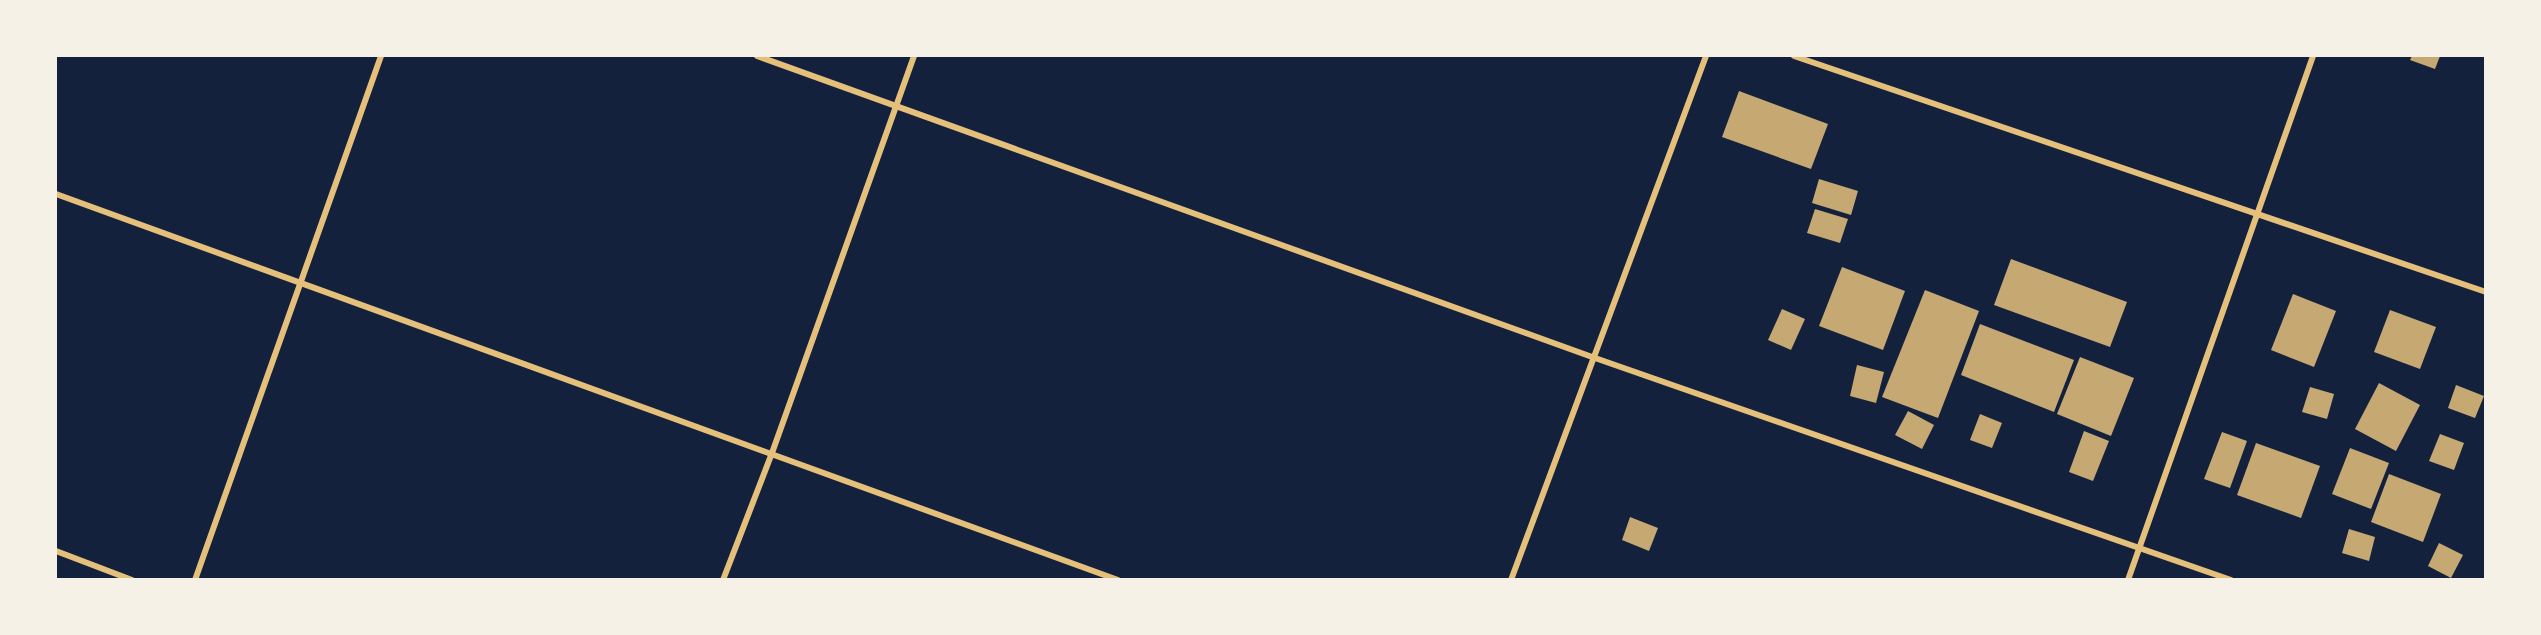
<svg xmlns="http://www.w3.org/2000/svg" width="2541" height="635" font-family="'Zilla Slab',serif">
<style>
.building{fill:#c6a872}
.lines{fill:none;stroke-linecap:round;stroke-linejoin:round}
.minor{stroke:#e5c07b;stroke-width:6}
</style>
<rect width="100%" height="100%" fill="#14213d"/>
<g class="building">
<polygon points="2412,56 2440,56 2435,69 2410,60"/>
<polygon points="1739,91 1828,124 1811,169 1722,137"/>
<polygon points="1819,179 1858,191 1851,215 1812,203"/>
<polygon points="1815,209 1848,219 1840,243 1807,233"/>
<polygon points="2011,259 2127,302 2110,347 1994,305"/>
<polygon points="1842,267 1905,291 1883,350 1819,326"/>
<polygon points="1925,290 1979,311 1938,418 1882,397"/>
<polygon points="2293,294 2336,311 2314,367 2271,350"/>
<polygon points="1782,309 1805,319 1791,350 1768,340"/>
<polygon points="2390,310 2436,327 2420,369 2374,352"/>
<polygon points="1980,324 2074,360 2054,412 1961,375"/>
<polygon points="2080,357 2134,378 2111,436 2057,414"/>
<polygon points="1857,365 1884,372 1876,403 1850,396"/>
<polygon points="2379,383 2420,405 2396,451 2355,429"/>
<polygon points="2456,385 2484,396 2475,418 2448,408"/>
<polygon points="2310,387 2334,394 2327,419 2302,412"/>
<polygon points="1908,411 1934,425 1922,449 1895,435"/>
<polygon points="1980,414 2002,423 1992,448 1970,440"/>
<polygon points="2084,431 2109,441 2093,481 2069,472"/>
<polygon points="2222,432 2247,441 2230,488 2204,479"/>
<polygon points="2440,434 2464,443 2454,470 2429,461"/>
<polygon points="2256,443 2320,466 2301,518 2237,495"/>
<polygon points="2350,448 2389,463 2371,509 2332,494"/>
<polygon points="2389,474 2441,494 2423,542 2371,522"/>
<polygon points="1630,517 1658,528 1649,551 1622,540"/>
<polygon points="2349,529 2375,537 2369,561 2342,553"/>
<polygon points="2439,543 2463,555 2451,578 2428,566"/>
</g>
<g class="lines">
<g class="minor">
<polyline points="757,56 1595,358 2231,580"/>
<polyline points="1794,56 2486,292"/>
<polyline points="56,194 1118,580"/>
<polyline points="56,551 132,580"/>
<polyline points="195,580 381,56"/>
<polyline points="723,580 772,453 914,56"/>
<polyline points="1511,580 1706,56"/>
<polyline points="2128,580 2313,56"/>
</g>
</g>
<rect width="2541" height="635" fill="none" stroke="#f6f1e7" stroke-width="114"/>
</svg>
